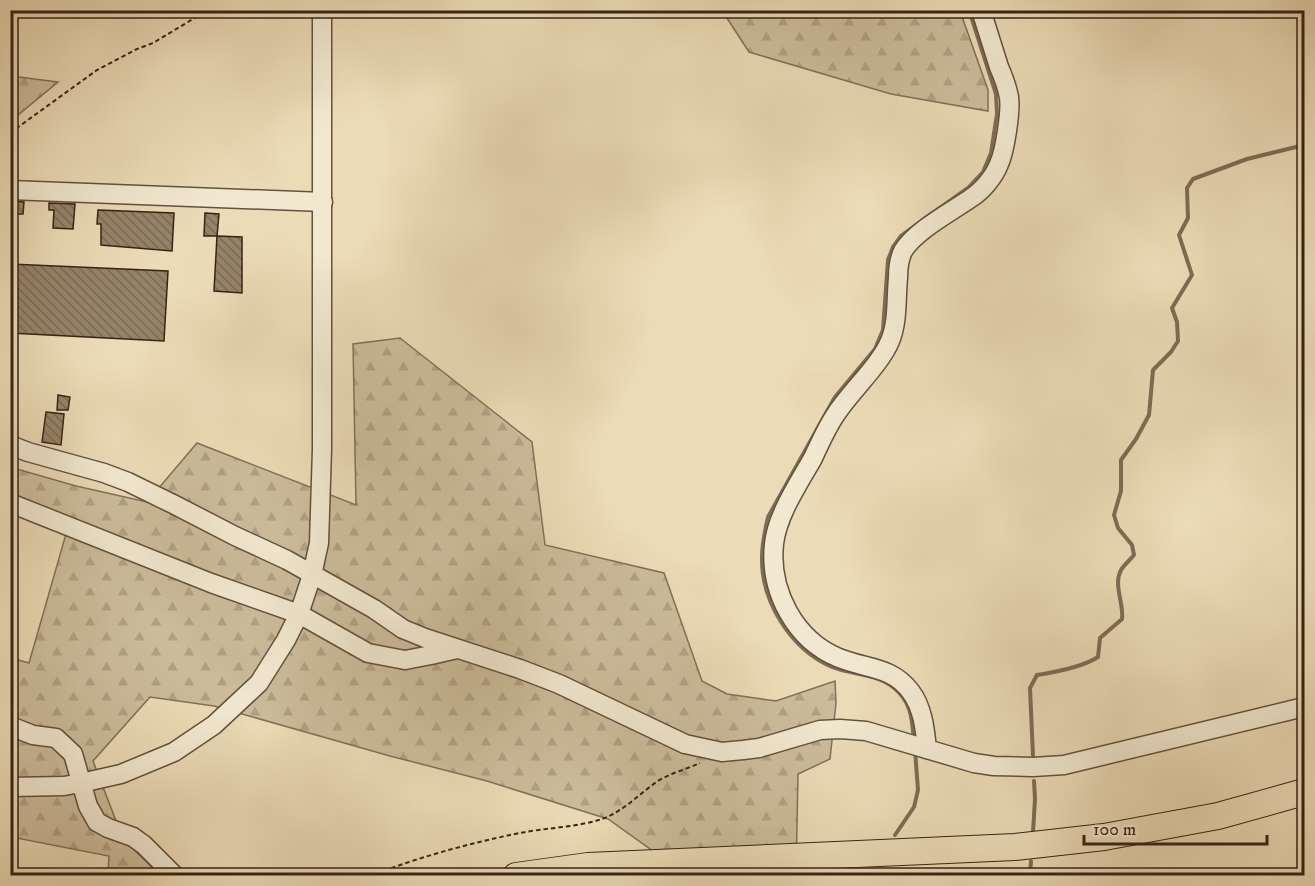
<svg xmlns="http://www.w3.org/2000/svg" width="1315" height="886" font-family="'IM FELL DW Pica',serif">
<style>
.forest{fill:url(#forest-firs);stroke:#827058;stroke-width:1.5}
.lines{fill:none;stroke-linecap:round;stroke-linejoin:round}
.stream{stroke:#7e6c56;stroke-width:4}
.building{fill:url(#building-back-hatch);stroke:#372316;stroke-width:1.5}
.minor-casing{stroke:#64513e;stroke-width:21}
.highway-casing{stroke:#372316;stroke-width:28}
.path{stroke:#372316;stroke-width:2;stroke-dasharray:4.5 3;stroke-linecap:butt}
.minor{stroke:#f2e8d0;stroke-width:18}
.highway{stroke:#ebdbb6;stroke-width:26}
</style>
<defs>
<pattern id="forest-firs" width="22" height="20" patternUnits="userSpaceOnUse" patternTransform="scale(1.5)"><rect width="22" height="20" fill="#ccbc9b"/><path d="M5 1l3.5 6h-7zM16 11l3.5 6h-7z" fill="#b0a185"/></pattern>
<pattern id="building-back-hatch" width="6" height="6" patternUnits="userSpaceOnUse" patternTransform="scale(1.5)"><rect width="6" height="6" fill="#958369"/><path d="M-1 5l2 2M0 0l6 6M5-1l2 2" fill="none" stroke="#7a6b55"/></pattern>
</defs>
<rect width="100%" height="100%" fill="#ebdbb6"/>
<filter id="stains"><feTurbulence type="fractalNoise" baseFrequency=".00333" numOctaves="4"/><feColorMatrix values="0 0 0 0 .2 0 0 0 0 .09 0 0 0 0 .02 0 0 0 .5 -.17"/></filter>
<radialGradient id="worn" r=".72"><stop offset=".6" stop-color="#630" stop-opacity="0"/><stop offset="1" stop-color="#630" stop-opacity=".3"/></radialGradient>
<g class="forest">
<polygon points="720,11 960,11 988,90 988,111 891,94 749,52 723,12"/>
<polygon points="10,76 11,76 58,82 12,120 11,120"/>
<polygon points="400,338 532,442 545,545 664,573 702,681 727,694 776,701 835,681 836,703 830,759 798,774 796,875 666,875 664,859 608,819 487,781 390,756 214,706 150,697 93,761 123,839 160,875 108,875 109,856 11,837 11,658 29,663 68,527 11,503 10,467 76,486 147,502 197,443 356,505 353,344"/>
</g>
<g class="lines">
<g class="stream">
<path d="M 914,740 C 912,718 911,701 893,687 C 875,673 851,675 832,667 C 791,649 761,602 762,557 C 762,543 765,530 768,517 L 835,397 L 875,349 L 883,330 L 888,260 L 893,247 L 901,236 L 968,188 L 983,172 L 991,153 L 997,114 L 996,94 L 969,10"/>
<path d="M 1033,756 L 1030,688 L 1037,675 C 1056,672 1083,667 1098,657 L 1100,638 L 1122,619 C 1124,603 1113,585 1121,570 C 1124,565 1130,560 1134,555 L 1132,545 L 1118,528 L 1114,515 L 1121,491 L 1121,460 L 1136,439 L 1149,415 L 1153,370 L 1171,352 L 1178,341 L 1177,322 L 1172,308 L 1192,275 L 1179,235 L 1188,218 L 1187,188 L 1193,179 L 1247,159 L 1304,145"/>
<polyline points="1033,832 1035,799 1034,781"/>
<polyline points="895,835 914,807 918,790 915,750"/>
<polyline points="1030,876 1031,861"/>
</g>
</g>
<g class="building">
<polygon points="10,201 24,202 23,214 10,214"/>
<polygon points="49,203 75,204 73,229 53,228 54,210 49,210"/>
<polygon points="98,210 174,213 172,251 101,245 101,224 97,224"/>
<polygon points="205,213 219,214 217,236 204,236"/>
<polygon points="217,236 242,237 242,293 214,291"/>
<polygon points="10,264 168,271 164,341 10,333"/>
<polygon points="58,395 70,397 68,410 57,410"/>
<polygon points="46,412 64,414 61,445 42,442"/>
</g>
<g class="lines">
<defs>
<g id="minor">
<polyline points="10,190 323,202"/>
<polyline points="10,445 28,452 104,473 128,482 173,504 235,536 287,560 374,609 403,629 425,638 520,669 559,684 685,744 722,752 743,750 759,748 820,730 840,729 866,731 974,763 994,766 1033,767 1064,765 1304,707"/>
<polyline points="10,503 211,583 299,614 368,653 405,660 431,655 457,649"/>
<polyline points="10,726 33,735 56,738 73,754 88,806 97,822 108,828 133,837 144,845 175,876"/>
<path d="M 927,749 C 925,730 923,708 911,692 C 892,666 866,669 839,658 C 795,640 769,591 774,544 C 777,515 799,483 813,458 C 820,443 827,427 836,414 C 851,391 880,365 890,341 C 898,322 896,298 898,278 C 898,269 899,259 903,251 C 915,231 951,212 971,198 C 982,191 994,177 999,164 C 1005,151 1011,111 1009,97 C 1007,87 1003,76 999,67 C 993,48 987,29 981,10"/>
<polyline points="10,787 64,786 81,783 121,774 174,752 214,725 259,683 286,640 299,614 312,575 319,543 322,449 322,10"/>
</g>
<polyline id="highway" points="516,876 588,866 1015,847 1104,837 1218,816 1304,792"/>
</defs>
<use href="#minor" class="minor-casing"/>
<use href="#highway" class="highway-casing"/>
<g class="path">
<polyline points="10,133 97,70 137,49 153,43 208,10"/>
<path d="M 370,876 C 419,857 470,843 520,833 C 545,828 578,827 602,819 C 624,811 639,794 658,781 C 671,773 687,769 700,763"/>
</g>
<use href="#minor" class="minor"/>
<use href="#highway" class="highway"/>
</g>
<rect width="1315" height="886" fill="none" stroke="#ebdbb6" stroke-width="36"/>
<rect x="12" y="12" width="1291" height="862" fill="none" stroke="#372316" stroke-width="3"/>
<rect x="18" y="18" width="1279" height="850" fill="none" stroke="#372316" stroke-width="1.5"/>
<path d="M1084 835v9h183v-9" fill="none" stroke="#372316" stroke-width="3"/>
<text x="1093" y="835" font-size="18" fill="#372316" stroke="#f2e8d0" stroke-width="4.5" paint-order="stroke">100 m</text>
<rect width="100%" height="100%" filter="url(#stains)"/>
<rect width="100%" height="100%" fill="url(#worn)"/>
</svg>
